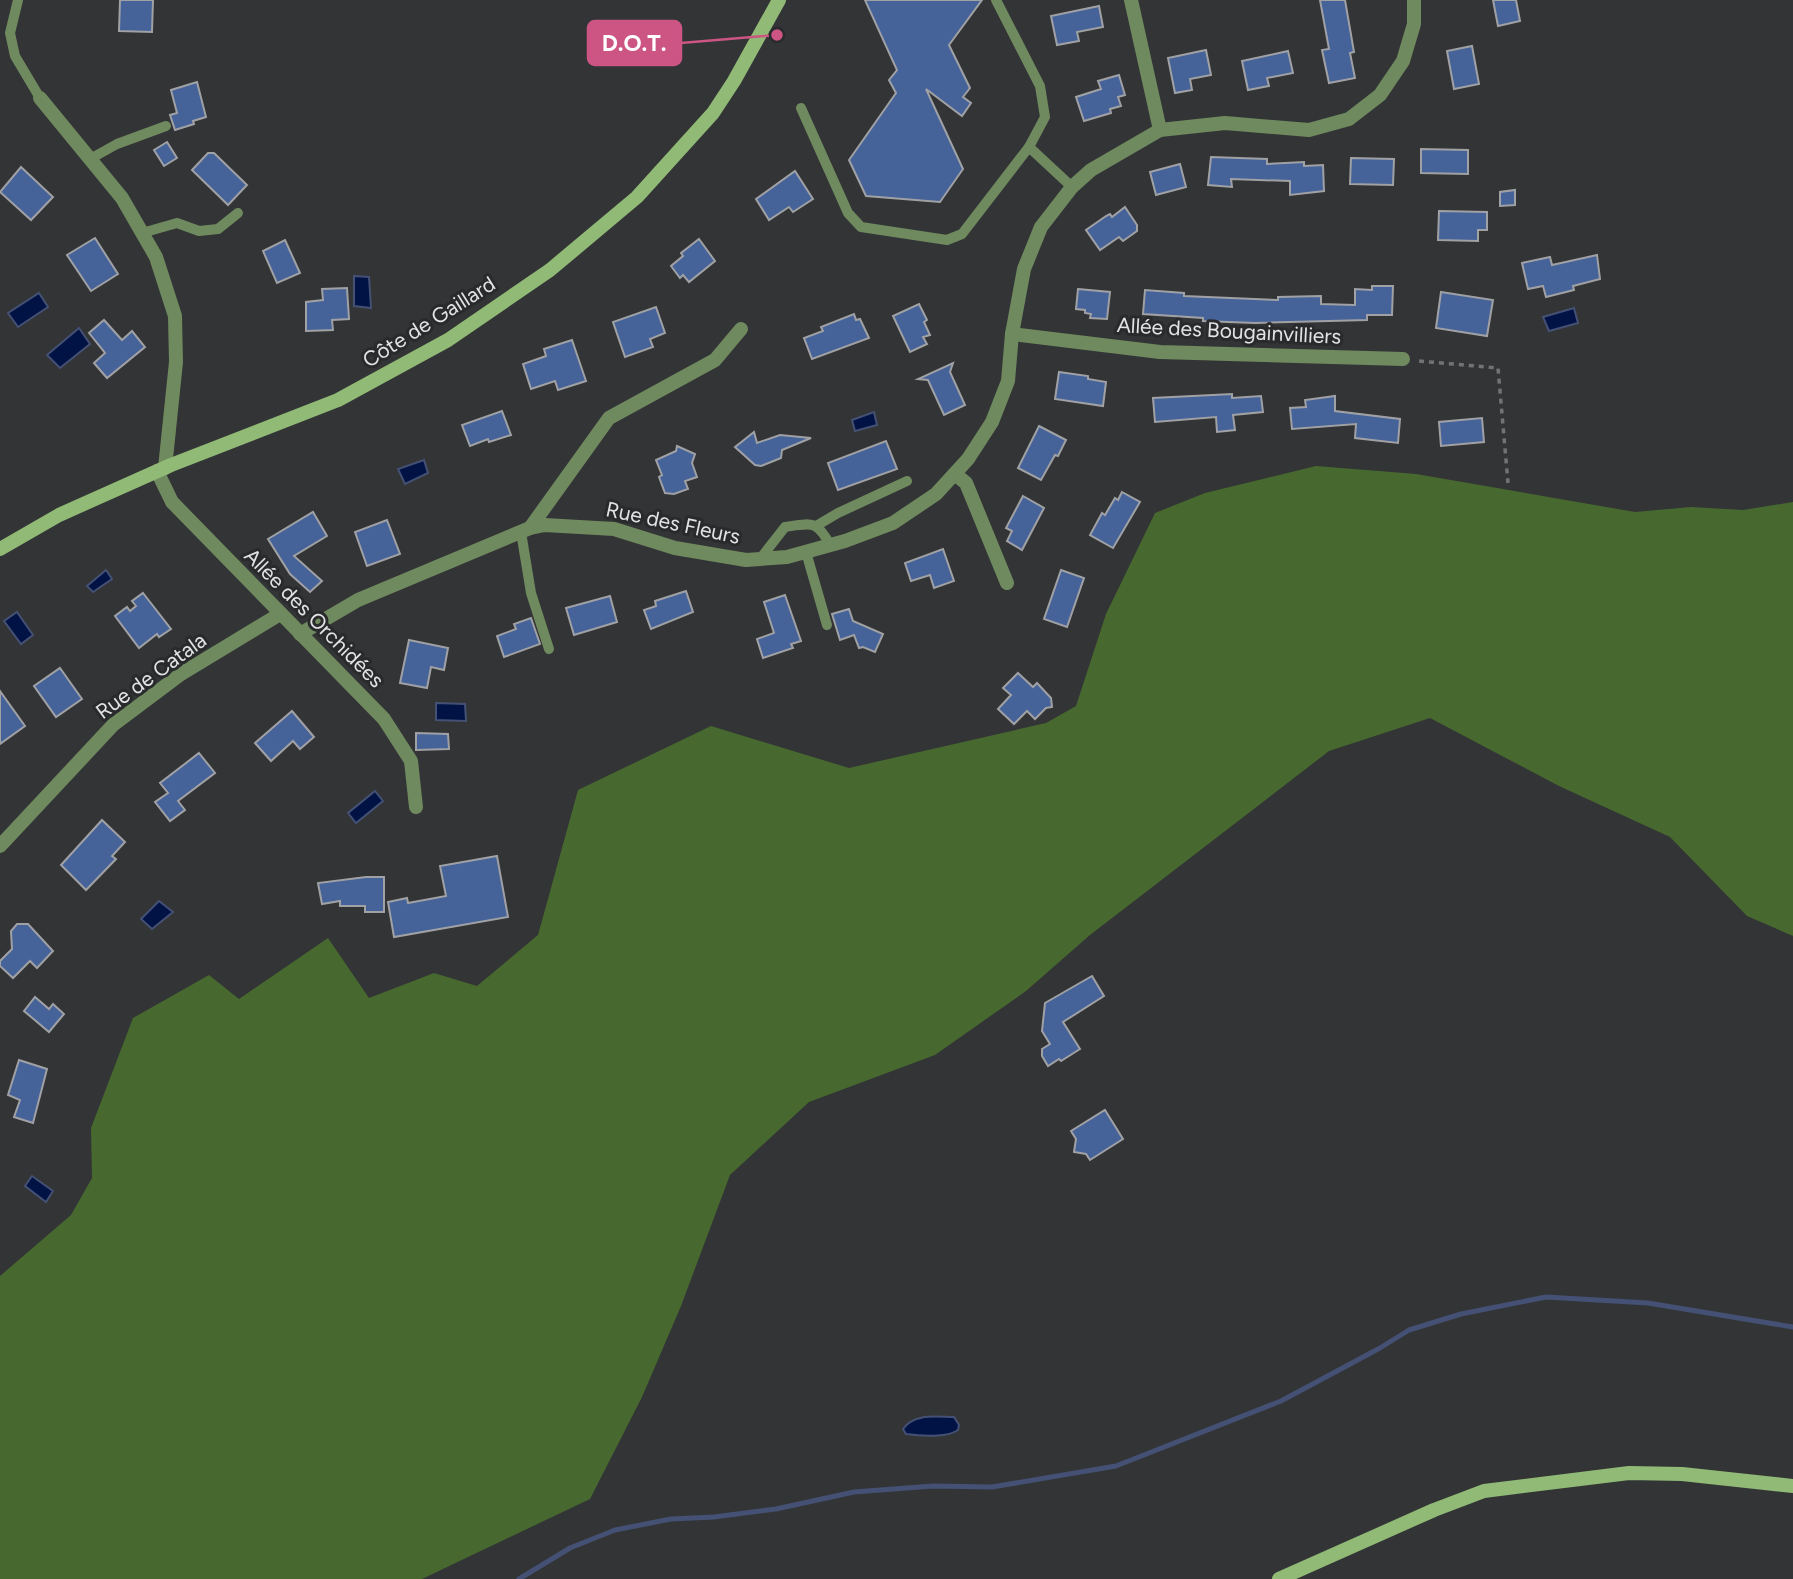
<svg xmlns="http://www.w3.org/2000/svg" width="1793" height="1579" font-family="Figtree,sans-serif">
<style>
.green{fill:#47692f}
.water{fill:#011344;stroke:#445174;stroke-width:2}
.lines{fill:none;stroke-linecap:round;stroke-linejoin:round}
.stream{stroke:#445174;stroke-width:5}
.building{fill:#456299;stroke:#a0a1a4;stroke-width:2}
.path{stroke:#727375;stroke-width:3.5;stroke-dasharray:5 5;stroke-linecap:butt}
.lane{stroke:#708a5f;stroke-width:10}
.street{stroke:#708a5f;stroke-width:14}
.secondary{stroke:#90ba75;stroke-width:14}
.labels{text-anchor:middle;stroke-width:6;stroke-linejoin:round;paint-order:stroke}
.street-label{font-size:21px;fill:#e2e3e4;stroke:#292a2c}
.leader{fill:none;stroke:#cc5584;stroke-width:2.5}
.callout-dot{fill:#cc5584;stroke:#292a2c;stroke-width:2.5}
.callout{fill:#cc5584;stroke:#cc5584;stroke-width:2.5}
.callout-label{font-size:23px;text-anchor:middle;font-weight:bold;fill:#fff}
</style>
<rect width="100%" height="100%" fill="#333436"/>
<polygon class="green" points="1316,466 1416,474 1635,512 1691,507 1743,510 1793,502 1793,936 1747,916 1670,837 1559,786 1430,718 1329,751 1090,935 1026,991 935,1055 809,1102 730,1175 681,1306 642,1397 590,1499 422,1579 0,1579 0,1276 71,1215 92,1178 91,1128 133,1018 209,975 239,999 328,938 369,998 434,973 477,986 538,935 578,790 711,726 849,768 1046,723 1076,706 1106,614 1155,513 1205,493"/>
<g class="water">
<polygon points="354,276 369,277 371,308 354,306"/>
<polygon points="39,293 48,307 18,327 8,313"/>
<polygon points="1574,308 1578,323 1549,331 1543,317"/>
<polygon points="79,328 90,344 60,368 47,355"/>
<polygon points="874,412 877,425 855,431 852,420"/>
<polygon points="424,460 428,473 405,484 398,469"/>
<polygon points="106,570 112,579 93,592 87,586"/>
<polygon points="17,612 33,635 21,644 4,621"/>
<polygon points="436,703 465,704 466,721 436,720"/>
<polygon points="375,791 383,801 356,823 348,813"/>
<polygon points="159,901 173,912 152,929 141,919"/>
<polygon points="32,1176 53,1191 46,1202 25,1186"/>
<path d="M 954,1417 L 959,1425 L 958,1430 C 947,1438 920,1436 906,1434 L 903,1429 C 914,1413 936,1417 954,1417 Z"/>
</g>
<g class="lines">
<polyline class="stream" points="519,1579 570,1548 615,1530 671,1519 714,1517 776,1509 854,1492 933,1486 992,1487 1116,1466 1281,1401 1380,1348 1409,1330 1461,1314 1546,1297 1648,1303 1793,1327"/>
</g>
<g class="building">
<polygon points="120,0 153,0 152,32 119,31"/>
<polygon points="865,0 982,0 949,45 970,88 963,97 971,103 962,116 926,89 963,169 940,202 866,196 849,160 896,93 889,80 897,70"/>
<polygon points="1320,0 1345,0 1354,52 1350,53 1355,78 1329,83 1322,50 1329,49"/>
<polygon points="1493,0 1516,0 1520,21 1498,26"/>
<polygon points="1099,6 1103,27 1077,32 1079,41 1057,45 1051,16"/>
<polygon points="1472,46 1479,84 1454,89 1447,51"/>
<polygon points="1206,50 1211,75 1190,79 1192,90 1175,93 1168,58"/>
<polygon points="1288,51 1293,73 1267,78 1269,86 1248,90 1242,61"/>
<polygon points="1119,75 1125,95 1118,97 1121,106 1110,109 1111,113 1084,121 1076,97 1101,89 1098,81"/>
<polygon points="197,82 206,117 193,121 194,124 175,130 170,115 177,113 171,90"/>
<polygon points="167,142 177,158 164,166 154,150"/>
<polygon points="1421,149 1468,150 1468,174 1421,173"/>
<polygon points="208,153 214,153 247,185 228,205 192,170"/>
<polygon points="1211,157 1267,159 1267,164 1304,162 1304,166 1323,165 1324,191 1290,195 1290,181 1231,179 1232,187 1208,185"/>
<polygon points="1351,158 1394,159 1393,185 1350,184"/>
<polygon points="1180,164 1186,187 1156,195 1150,172"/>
<polygon points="21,167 53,197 31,220 0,192"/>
<polygon points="795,171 813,199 793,212 789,207 769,220 756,199"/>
<polygon points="1515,190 1515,205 1500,206 1500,192"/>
<polygon points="1125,207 1137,225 1137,231 1123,241 1119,237 1100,250 1086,230 1106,216 1110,214 1112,217"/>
<polygon points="1439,211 1487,212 1487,230 1478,230 1478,241 1438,240"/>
<polygon points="95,238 118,274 91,291 67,255"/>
<polygon points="699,239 715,261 689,282 683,275 680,278 671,266 683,256 681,253"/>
<polygon points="285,240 300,273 277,283 263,251"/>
<polygon points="1597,255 1600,279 1573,286 1574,290 1546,297 1543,286 1528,289 1522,263 1550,257 1552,265"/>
<polygon points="1372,286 1393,286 1392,315 1367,315 1367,320 1255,323 1203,321 1203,318 1143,314 1145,290 1184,293 1184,296 1278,300 1278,297 1321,296 1321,304 1355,305 1355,289 1372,290"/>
<polygon points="347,288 349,319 332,320 333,330 306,331 306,302 323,300 322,289"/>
<polygon points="1078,289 1110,292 1107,319 1090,318 1091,314 1085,313 1085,310 1076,309"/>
<polygon points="1441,292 1493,300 1487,336 1436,328"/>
<polygon points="919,304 927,320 924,322 930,335 923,337 927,344 910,352 893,316"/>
<polygon points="656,307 665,333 650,339 653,347 625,357 613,322"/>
<polygon points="854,314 856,320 860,319 869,338 812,359 804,338 823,331 821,327"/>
<polygon points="104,320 122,340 132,331 145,347 107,378 94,363 105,353 89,333"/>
<polygon points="572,340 586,381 558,390 555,381 531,389 523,364 546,356 544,349"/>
<polygon points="953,363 950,372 965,405 944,415 928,380 918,379"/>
<polygon points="1059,372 1088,376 1088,379 1106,382 1103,406 1055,399"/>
<polygon points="1232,394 1232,398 1261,396 1263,412 1233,415 1235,430 1217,432 1216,417 1155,422 1153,398"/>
<polygon points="1335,396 1335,411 1400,419 1398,443 1355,438 1356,424 1292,429 1290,408 1306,407 1305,400"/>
<polygon points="502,411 511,435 489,442 488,439 470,446 462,425"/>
<polygon points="1482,418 1484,442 1441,446 1439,422"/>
<polygon points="1039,426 1066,440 1058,456 1055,455 1041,480 1018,468"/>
<polygon points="754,432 757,443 780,435 811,438 782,450 781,458 761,466 755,465 735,447"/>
<polygon points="886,441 897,469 838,490 828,463"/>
<polygon points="677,446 695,454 692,463 697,477 685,481 688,489 674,494 665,493 659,477 662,475 656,460 676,451"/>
<polygon points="1122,492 1140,502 1113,548 1090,535 1102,513 1105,515 1115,498 1118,500"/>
<polygon points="1023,496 1044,508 1022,550 1007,541 1012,531 1006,528"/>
<polygon points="313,512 327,536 294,556 322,581 310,592 290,574 268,539"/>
<polygon points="387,520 400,554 367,566 355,532"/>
<polygon points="943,549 954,581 934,588 930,575 911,581 905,563"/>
<polygon points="1061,570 1084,578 1067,627 1044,619"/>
<polygon points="686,591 693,612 651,629 644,610 656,606 655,601"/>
<polygon points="143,593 171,629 159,637 157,634 139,648 115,616 127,607 130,611 136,606 132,601"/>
<polygon points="785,595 801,641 791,644 793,648 763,658 757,639 774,633 764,602"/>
<polygon points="610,596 617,622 574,635 566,608"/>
<polygon points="849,609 853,621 883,634 875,652 863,647 859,648 854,635 840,640 832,614"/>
<polygon points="531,618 540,644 504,657 497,636 516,629 514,624"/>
<polygon points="409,640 448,648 444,670 431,667 427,688 400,683"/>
<polygon points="60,668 82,699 56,717 34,686"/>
<polygon points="1018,673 1033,687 1037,683 1051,698 1052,707 1046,708 1035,719 1027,711 1014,724 998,709 1011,695 1003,688"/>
<polygon points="0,691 25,726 0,744"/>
<polygon points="292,711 314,737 300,749 293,741 271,761 255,743"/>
<polygon points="416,733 448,734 449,749 416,750"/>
<polygon points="199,753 215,773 178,801 185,810 170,821 155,802 168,793 160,783"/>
<polygon points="102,820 125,842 112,856 116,859 86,890 61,865"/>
<polygon points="497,856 508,917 394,937 388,902 407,898 408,903 446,896 440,866"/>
<polygon points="366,877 384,877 384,912 365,912 365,906 340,906 340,901 322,904 318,883"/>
<polygon points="17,924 28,924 53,951 37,968 30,961 13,978 0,966 0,961 12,949 11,931"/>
<polygon points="1092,976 1104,996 1063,1022 1080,1049 1061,1061 1059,1059 1048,1066 1042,1056 1042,1049 1050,1044 1042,1031 1045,1003"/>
<polygon points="35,997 49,1009 53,1004 64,1014 49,1032 24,1011"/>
<polygon points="19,1060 47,1069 33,1123 14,1117 20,1100 8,1095"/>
<polygon points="1105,1110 1123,1139 1090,1160 1086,1154 1074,1152 1076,1139 1071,1131"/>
</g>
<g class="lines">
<polyline class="path" points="1419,361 1498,368 1508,483"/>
<g class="lane">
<polyline points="18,0 10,33 15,56 40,98"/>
<polyline points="996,0 1040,86 1045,117 1029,147"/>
<polyline points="801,108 848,213 861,227 947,240 962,234 1029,147 1072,187"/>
<polyline points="90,159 117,144 166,126"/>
<polyline points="142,233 177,223 199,231 218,229 238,213"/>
<polyline points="816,526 838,513 907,481"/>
<polyline points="521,532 531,593 549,649"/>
<polyline points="806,552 827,625"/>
<path d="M 760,559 L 785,527 C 812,523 817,520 830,545"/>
</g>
<g class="street">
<polyline points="1131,0 1160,130"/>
<polyline points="40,98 122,198 156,257 175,316 176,362 165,468"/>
<polyline points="1012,334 1160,352 1403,359"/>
<polyline points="157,471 172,502 384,719 411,761 416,807"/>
<polyline points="955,474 966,483 1007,583"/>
<polyline points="530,528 609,418 715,360 741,329"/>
<polyline points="300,634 358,600 530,528 545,525 614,529 675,548 746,560 787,557 845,541 893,523 936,494 968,459 992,422 1008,381 1012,334 1024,269 1041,227 1072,187 1091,170 1160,130 1225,123 1309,130 1349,119 1380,95 1403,61 1414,24 1414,0"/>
<polyline points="0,846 113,725 181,674 280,614"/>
</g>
<g class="secondary">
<polyline points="0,549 59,515 171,465 338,400 448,340 550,270 637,197 713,113 734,81 779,0"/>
<polyline points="1279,1579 1434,1510 1484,1491 1629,1473 1682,1474 1793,1486"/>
</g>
</g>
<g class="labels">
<g class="street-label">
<text transform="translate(429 322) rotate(-32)" y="7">Côte de Gaillard</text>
<text transform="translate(1229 331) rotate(3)" y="7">Allée des Bougainvilliers</text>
<text transform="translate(673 523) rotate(12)" y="7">Rue des Fleurs</text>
<text transform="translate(314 618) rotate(45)" y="7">Allée des Orchidées</text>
<text transform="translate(151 676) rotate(-36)" y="7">Rue de Catala</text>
</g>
</g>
<path class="leader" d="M777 35L681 43"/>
<circle class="callout-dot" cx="777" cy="35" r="7"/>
<rect class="callout" x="588" y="21" width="93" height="44" rx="7"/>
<g class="callout-label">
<text x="634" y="51">D.O.T.</text>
</g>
</svg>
